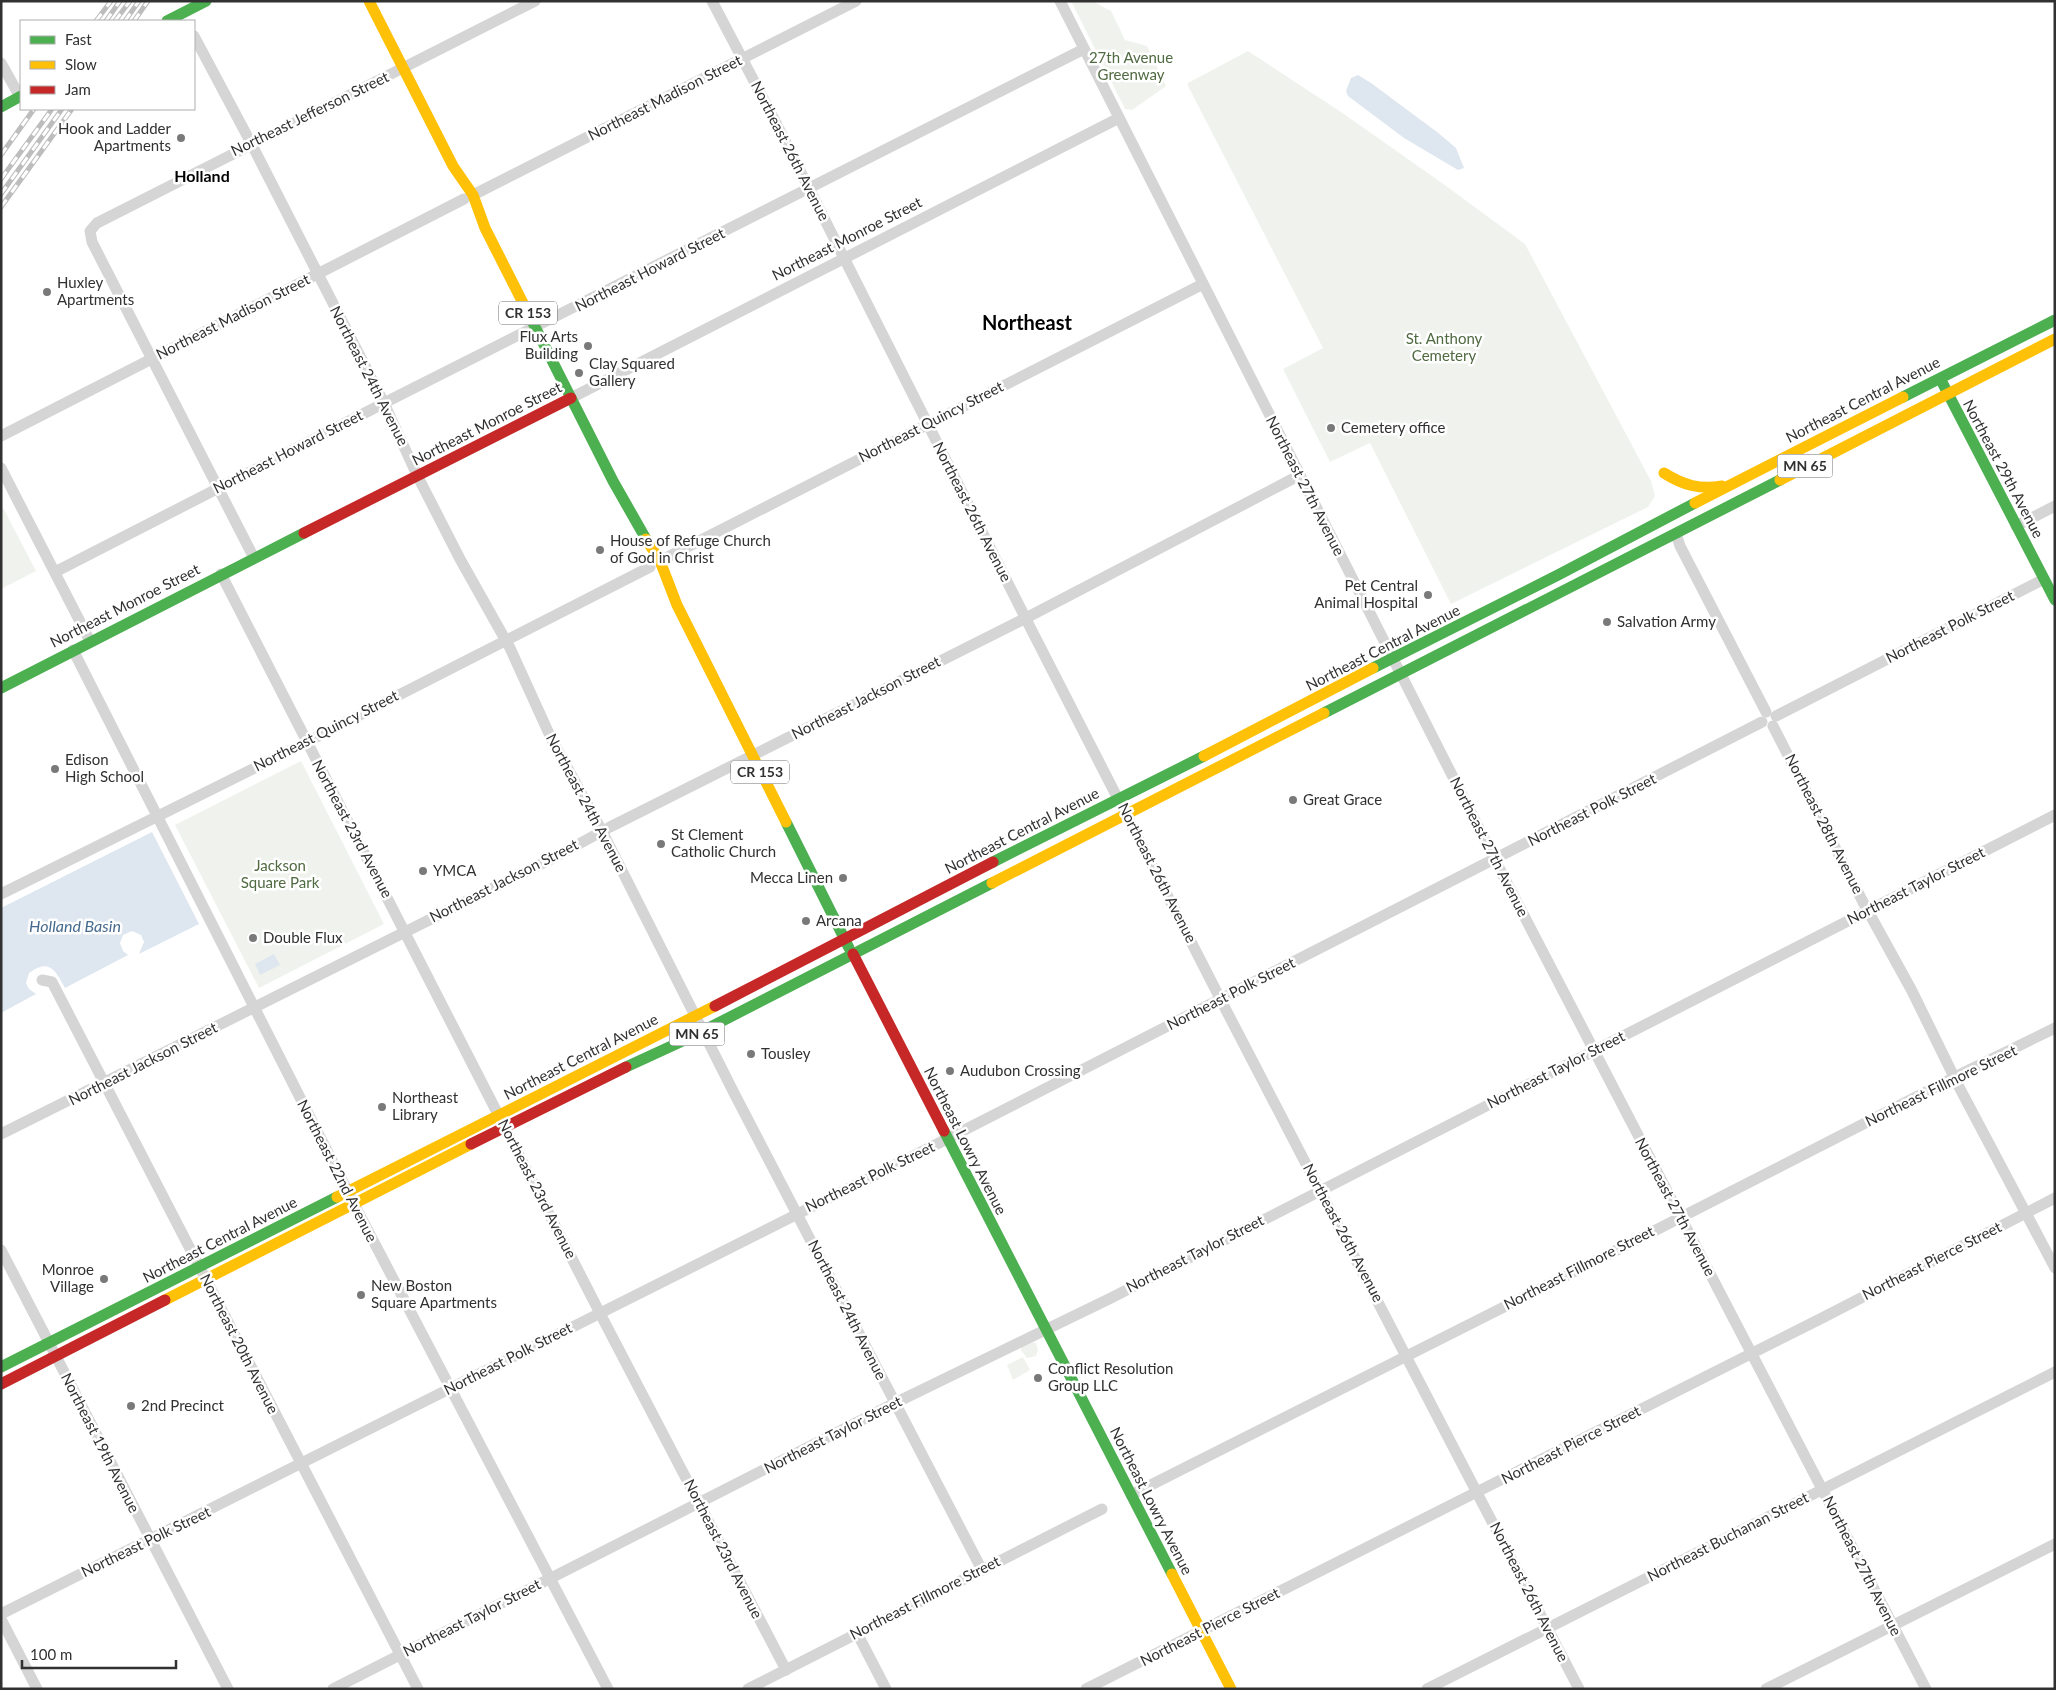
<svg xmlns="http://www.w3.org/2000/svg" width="2056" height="1690" font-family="Lato,sans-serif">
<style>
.green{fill:#f0f3ed}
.water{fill:#dee7f0}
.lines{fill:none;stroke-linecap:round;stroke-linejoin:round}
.street{stroke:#d5d5d5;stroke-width:11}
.fast{stroke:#4caf50;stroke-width:11}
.slow{stroke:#ffc107;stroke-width:11}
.jam{stroke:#c62828;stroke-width:11}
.rail-casing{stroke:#bdbdbd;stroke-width:5}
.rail{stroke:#fff;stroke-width:3;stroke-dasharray:9;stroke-linecap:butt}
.poi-dot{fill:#797979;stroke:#fff;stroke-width:2}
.labels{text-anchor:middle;stroke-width:5;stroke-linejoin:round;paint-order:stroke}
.shield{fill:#fff;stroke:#6f6f6f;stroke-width:1}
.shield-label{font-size:14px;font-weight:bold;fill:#313131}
.park-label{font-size:15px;fill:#506a42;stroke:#fff}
.street-label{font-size:15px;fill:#313131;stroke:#fff}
.poi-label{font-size:15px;fill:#313131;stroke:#fff;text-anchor:start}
.neighbourhood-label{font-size:16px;font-weight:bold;fill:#000;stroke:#fff}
.water-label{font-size:16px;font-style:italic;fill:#466a8d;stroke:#fff}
.district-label{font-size:20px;font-weight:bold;fill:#000;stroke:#fff}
</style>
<rect width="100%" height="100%" fill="#fff"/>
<g class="green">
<polygon points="1071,1 1092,1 1111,11 1125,40 1147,46 1166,86 1132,110 1125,109"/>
<polygon points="1248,51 1341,112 1442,183 1525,244 1651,481 1655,496 1648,507 1451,604 1370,443 1330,462 1283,369 1323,348 1188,86 1188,83"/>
<polygon points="1,504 36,571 1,589"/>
<polygon points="301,761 384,924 259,988 175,825"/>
<polygon points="1029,1342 1036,1343 1038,1350 1036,1356 1027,1358 1021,1350 1021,1345"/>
<polygon points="1023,1357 1030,1370 1013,1380 1007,1365"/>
</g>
<g class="water">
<polygon points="1358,75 1371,83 1437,132 1456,148 1464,168 1458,170 1404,138 1348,96 1346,91 1351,78"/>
<path d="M 152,832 L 199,924 L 139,954 L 144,942 L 141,935 L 132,931 L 123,935 L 120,943 L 123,951 L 128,955 L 65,988 C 55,970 50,958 29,973 L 26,983 L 29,989 L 36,994 L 1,1013 L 1,908 Z"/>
<polygon points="274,954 280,965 260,975 255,964"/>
</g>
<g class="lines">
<g class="street">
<polyline points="712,1 776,123 1030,627 1226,1010 1579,1689"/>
<polyline points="1060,1 1495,860 1926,1689"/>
<polyline points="194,36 251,143 384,403 417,475 460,559 510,648 551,738 602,831 734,1093 982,1570"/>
<polyline points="1,63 20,97"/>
<polyline points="473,195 856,1"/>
<polyline points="571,398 1119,118"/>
<polyline points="1,436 464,199"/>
<polyline points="1,468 90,641"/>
<polyline points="2016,526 2055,506"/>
<polyline points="1676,534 1680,546 1766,712"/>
<polyline points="254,558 92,242 90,231 97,223 535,1"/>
<polyline points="660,561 1203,284"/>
<polyline points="55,572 392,399 1084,49"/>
<polyline points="221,574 604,1321 786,1670"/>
<polyline points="73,650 354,1204 608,1689"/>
<polyline points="1776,716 2044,579"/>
<polyline points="1773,726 1863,902 1912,991 1958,1085 2055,1268"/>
<polyline points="1,894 297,747 650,567"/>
<polyline points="42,980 52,982 418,1689"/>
<polyline points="1,1134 555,857 610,827 1026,618 1300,475"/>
<polyline points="1,1250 228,1689"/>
<polyline points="1131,1495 1613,1252 1963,1073 2055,1028"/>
<polyline points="1,1614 937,1144 1762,722"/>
<polyline points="1,1619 37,1689"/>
<polyline points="857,1633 886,1689"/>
<polyline points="333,1689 895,1403 1111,1298 2055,815"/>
<polyline points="748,1689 1102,1509"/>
<polyline points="1086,1689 1824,1317 2055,1198"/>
<polyline points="1427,1689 2055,1372"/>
<polyline points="1766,1689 2055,1544"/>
</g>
<g class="fast">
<polyline points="167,21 206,1"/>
<polyline points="1,107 21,96"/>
<polyline points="526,309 613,481 646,539"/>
<polyline points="1943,384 2055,600"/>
<polyline points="1903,397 2055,320"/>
<polyline points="1373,668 1558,575 1695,503"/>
<polyline points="1,688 304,533"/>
<polyline points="1324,713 1780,480"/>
<polyline points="786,822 849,948"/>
<polyline points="993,862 1204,756"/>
<polyline points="626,1067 689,1038 992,883"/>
<polyline points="944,1131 1172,1574"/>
<polyline points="1,1367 337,1197"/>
</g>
<g class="slow">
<polyline points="369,1 453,166 473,195 485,228 526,309"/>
<path d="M 1664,473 C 1683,485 1700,490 1722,486"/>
<polyline points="1780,480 2055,339"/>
<polyline points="1695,503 1903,397"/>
<polyline points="646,539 660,561 677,605 786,822"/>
<polyline points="1204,756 1373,668"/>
<polyline points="992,883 1324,713"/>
<polyline points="337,1197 715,1006"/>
<polyline points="165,1300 471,1144"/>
<polyline points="1172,1574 1231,1689"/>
</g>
<g class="jam">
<polyline points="304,533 571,398"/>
<polyline points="853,954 944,1131"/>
<polyline points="715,1006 993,862"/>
<polyline points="471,1144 626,1067"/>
<polyline points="1,1384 165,1300"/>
</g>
<defs>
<g id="rail">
<polyline points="96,21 111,1"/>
<polyline points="106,21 120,1"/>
<polyline points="115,21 130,1"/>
<polyline points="125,21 139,1"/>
<polyline points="134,21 148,1"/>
<polyline points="1,155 34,109"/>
<polyline points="1,179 52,109"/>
<polyline points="1,194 62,109"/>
<polyline points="1,207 72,109"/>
</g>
</defs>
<use href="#rail" class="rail-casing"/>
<use href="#rail" class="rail"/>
</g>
<g class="poi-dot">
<circle cx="181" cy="138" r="5"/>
<circle cx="47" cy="292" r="5"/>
<circle cx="588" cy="346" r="5"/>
<circle cx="579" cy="373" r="5"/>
<circle cx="1331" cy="428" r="5"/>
<circle cx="600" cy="550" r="5"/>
<circle cx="1428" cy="595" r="5"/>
<circle cx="1607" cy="622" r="5"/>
<circle cx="55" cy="769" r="5"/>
<circle cx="1293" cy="800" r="5"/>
<circle cx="661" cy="844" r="5"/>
<circle cx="423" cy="871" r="5"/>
<circle cx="843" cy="878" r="5"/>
<circle cx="806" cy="921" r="5"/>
<circle cx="253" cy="938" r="5"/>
<circle cx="751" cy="1054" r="5"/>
<circle cx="950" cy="1071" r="5"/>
<circle cx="382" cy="1107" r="5"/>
<circle cx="104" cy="1279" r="5"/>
<circle cx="361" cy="1295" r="5"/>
<circle cx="1038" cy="1378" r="5"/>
<circle cx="131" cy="1406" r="5"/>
</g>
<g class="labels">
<g class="shield">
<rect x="499" y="301.5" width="58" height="23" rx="4"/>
<rect x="1777.5" y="454.5" width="55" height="23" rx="4"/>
<rect x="731" y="760.5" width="58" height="23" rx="4"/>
<rect x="669.5" y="1022.5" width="55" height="23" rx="4"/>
</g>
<g class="shield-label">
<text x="528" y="318">CR 153</text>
<text x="1805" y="471">MN 65</text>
<text x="760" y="777">CR 153</text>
<text x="697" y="1039">MN 65</text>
</g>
<g class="park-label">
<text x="1131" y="63">27th Avenue<tspan x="1131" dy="17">Greenway</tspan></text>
<text x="1444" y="344">St. Anthony<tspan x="1444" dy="17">Cemetery</tspan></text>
<text x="280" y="871">Jackson<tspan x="280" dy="17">Square Park</tspan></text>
</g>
<g class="street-label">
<text transform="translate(665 98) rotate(-27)" y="5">Northeast Madison Street</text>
<text transform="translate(310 114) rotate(-26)" y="5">Northeast Jefferson Street</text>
<text transform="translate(790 151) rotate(63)" y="5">Northeast 26th Avenue</text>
<text transform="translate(847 239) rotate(-27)" y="5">Northeast Monroe Street</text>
<text transform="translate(650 270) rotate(-27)" y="5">Northeast Howard Street</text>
<text transform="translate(233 317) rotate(-27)" y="5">Northeast Madison Street</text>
<text transform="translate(369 376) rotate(63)" y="5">Northeast 24th Avenue</text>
<text transform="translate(1863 400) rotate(-27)" y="5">Northeast Central Avenue</text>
<text transform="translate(931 422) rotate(-27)" y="5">Northeast Quincy Street</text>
<text transform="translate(487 424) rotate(-27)" y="5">Northeast Monroe Street</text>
<text transform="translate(288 452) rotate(-27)" y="5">Northeast Howard Street</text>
<text transform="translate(2003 469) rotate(62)" y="5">Northeast 29th Avenue</text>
<text transform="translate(1305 486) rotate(63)" y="5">Northeast 27th Avenue</text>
<text transform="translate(972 512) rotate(63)" y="5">Northeast 26th Avenue</text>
<text transform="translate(125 606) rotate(-27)" y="5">Northeast Monroe Street</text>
<text transform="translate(1950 627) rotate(-27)" y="5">Northeast Polk Street</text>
<text transform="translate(1383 648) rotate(-27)" y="5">Northeast Central Avenue</text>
<text transform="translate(866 698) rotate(-27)" y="5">Northeast Jackson Street</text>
<text transform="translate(326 731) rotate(-27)" y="5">Northeast Quincy Street</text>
<text transform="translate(586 803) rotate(62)" y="5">Northeast 24th Avenue</text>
<text transform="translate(1592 810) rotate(-27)" y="5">Northeast Polk Street</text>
<text transform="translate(1824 824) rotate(63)" y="5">Northeast 28th Avenue</text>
<text transform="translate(352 829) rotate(62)" y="5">Northeast 23rd Avenue</text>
<text transform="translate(1022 831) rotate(-27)" y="5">Northeast Central Avenue</text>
<text transform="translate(1489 847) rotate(63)" y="5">Northeast 27th Avenue</text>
<text transform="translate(1157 873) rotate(63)" y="5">Northeast 26th Avenue</text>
<text transform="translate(504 881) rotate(-27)" y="5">Northeast Jackson Street</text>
<text transform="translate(1916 886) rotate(-27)" y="5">Northeast Taylor Street</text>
<text transform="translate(1231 994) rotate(-27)" y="5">Northeast Polk Street</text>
<text transform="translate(581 1057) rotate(-27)" y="5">Northeast Central Avenue</text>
<text transform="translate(143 1064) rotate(-27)" y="5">Northeast Jackson Street</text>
<text transform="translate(1556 1070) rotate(-27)" y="5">Northeast Taylor Street</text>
<text transform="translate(1941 1086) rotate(-26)" y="5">Northeast Fillmore Street</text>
<text transform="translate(965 1141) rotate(63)" y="5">Northeast Lowry Avenue</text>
<text transform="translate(337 1171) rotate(63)" y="5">Northeast 22nd Avenue</text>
<text transform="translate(870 1177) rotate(-26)" y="5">Northeast Polk Street</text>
<text transform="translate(537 1189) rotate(63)" y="5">Northeast 23rd Avenue</text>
<text transform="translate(1675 1207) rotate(62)" y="5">Northeast 27th Avenue</text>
<text transform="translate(1343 1233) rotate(62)" y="5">Northeast 26th Avenue</text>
<text transform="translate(220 1240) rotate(-27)" y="5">Northeast Central Avenue</text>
<text transform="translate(1195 1254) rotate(-27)" y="5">Northeast Taylor Street</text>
<text transform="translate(1932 1261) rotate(-27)" y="5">Northeast Pierce Street</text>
<text transform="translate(1579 1268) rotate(-27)" y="5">Northeast Fillmore Street</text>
<text transform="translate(847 1310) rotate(63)" y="5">Northeast 24th Avenue</text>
<text transform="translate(239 1344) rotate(63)" y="5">Northeast 20th Avenue</text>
<text transform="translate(508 1359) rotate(-27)" y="5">Northeast Polk Street</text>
<text transform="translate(833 1435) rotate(-27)" y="5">Northeast Taylor Street</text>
<text transform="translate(100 1443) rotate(63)" y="5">Northeast 19th Avenue</text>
<text transform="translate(1571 1445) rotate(-27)" y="5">Northeast Pierce Street</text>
<text transform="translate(1151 1501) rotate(63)" y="5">Northeast Lowry Avenue</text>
<text transform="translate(1728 1537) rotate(-27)" y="5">Northeast Buchanan Street</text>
<text transform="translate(146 1542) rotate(-26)" y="5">Northeast Polk Street</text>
<text transform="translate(723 1549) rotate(63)" y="5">Northeast 23rd Avenue</text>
<text transform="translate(1862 1566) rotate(63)" y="5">Northeast 27th Avenue</text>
<text transform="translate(1529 1592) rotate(63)" y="5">Northeast 26th Avenue</text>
<text transform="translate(925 1598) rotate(-27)" y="5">Northeast Fillmore Street</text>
<text transform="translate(472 1618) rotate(-27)" y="5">Northeast Taylor Street</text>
<text transform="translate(1210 1627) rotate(-27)" y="5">Northeast Pierce Street</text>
</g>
<g class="poi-label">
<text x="171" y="134" text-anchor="end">Hook and Ladder<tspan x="171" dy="17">Apartments</tspan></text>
<text x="57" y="288">Huxley<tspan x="57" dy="17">Apartments</tspan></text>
<text x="578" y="342" text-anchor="end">Flux Arts<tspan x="578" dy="17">Building</tspan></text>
<text x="589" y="369">Clay Squared<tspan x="589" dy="17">Gallery</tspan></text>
<text x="1341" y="433">Cemetery office</text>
<text x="610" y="546">House of Refuge Church<tspan x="610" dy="17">of God in Christ</tspan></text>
<text x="1418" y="591" text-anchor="end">Pet Central<tspan x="1418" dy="17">Animal Hospital</tspan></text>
<text x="1617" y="627">Salvation Army</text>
<text x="65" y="765">Edison<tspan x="65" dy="17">High School</tspan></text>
<text x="1303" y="805">Great Grace</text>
<text x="671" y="840">St Clement<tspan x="671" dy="17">Catholic Church</tspan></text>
<text x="433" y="876">YMCA</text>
<text x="833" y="883" text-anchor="end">Mecca Linen</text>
<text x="816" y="926">Arcana</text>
<text x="263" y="943">Double Flux</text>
<text x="761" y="1059">Tousley</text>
<text x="960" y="1076">Audubon Crossing</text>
<text x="392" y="1103">Northeast<tspan x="392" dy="17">Library</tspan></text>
<text x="94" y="1275" text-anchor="end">Monroe<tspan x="94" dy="17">Village</tspan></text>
<text x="371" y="1291">New Boston<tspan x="371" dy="17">Square Apartments</tspan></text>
<text x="1048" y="1374">Conflict Resolution<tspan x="1048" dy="17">Group LLC</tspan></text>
<text x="141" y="1411">2nd Precinct</text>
</g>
<g class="neighbourhood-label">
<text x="202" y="182">Holland</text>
</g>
<g class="water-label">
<text x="75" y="932">Holland Basin</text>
</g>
<g class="district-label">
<text x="1027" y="330">Northeast</text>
</g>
</g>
<rect width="2056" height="1690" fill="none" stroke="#313131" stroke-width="5"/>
<rect x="20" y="20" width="175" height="90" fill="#ffffff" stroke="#adadad"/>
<rect x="30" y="36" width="25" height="8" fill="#4caf50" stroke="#adadad"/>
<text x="65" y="45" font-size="15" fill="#313131">Fast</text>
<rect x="30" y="61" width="25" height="8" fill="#ffc107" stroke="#adadad"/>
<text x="65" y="70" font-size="15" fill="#313131">Slow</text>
<rect x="30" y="86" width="25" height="8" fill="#c62828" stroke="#adadad"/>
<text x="65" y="95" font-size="15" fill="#313131">Jam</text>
<path d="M22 1660v8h154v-8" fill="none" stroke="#313131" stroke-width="2.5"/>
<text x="30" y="1660" font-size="15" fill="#313131" stroke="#ffffff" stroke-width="4" paint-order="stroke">100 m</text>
</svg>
